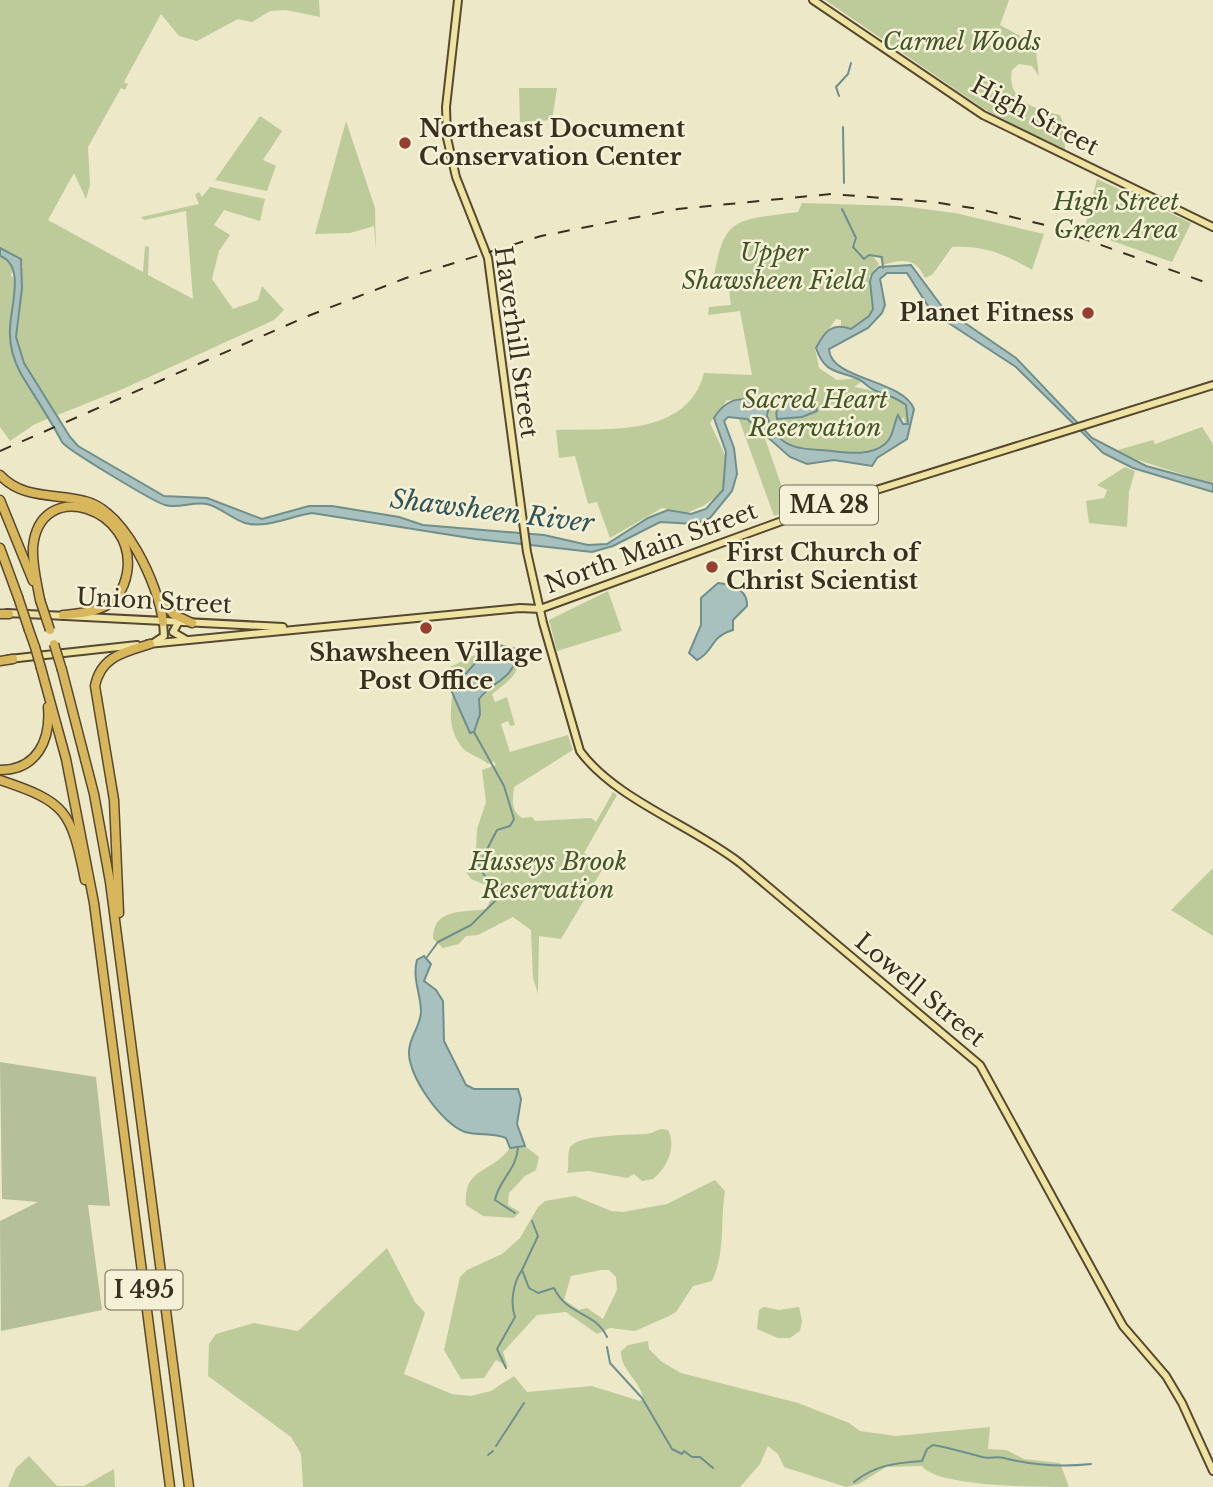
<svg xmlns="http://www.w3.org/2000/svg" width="1213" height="1487" font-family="'Libre Baskerville',serif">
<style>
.green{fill:#bdcb9b;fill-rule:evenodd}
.cemetery{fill:#b5c09a}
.water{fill:#a8c1be;stroke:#6f8f8d;stroke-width:2}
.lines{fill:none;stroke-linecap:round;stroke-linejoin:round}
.stream{stroke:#6f8f8d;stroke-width:2}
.major-casing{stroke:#564831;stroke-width:10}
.highway-casing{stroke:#564831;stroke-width:11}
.major{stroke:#eee3a1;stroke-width:6}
.highway{stroke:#d8b65c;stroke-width:8}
.rail{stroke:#393020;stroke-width:2;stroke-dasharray:12 12;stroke-linecap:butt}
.highway-bridge-casing{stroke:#564831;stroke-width:11;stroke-linecap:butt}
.highway-bridge{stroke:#d8b65c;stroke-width:8}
.poi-dot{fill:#953f2f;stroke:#f5f1d7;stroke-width:2.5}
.labels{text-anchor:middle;stroke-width:5;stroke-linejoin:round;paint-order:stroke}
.shield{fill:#f5f1d7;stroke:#716a57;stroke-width:2}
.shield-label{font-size:23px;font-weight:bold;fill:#393020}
.park-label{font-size:24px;font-style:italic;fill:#425428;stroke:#f5f1d7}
.street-label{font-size:24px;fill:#393020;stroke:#f5f1d7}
.poi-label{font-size:24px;font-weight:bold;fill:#393020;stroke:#f5f1d7;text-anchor:start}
.water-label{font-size:26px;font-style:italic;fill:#305458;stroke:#f5f1d7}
</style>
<rect width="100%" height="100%" fill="#ede8c7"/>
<g class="green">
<polygon points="0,0 319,0 320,17 286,10 270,11 252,22 238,19 197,41 179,36 161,14 124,82 128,84 125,90 121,88 88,147 90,185 86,199 74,173 48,220 143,272 145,246 149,247 148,275 193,299 186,211 144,220 141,217 199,204 195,195 199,192 202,197 210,187 265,199 260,221 224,210 214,225 230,235 219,251 212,279 233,309 258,300 262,286 284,310 274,320 125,388 35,424 10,441 0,427 0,256 9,259 13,269 11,276 15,279 23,267 19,257 0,248"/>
<path d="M 825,0 L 1009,0 L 1000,25 L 1035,44 L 1039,76 L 1032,66 L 1019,64 L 1012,70 C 1006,101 1035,109 1060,115 L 1064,125 L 1065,150 L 993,115 Z"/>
<polygon points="519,88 557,88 552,120 520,122"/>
<polygon points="260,116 282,131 263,160 276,166 267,191 215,180"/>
<polygon points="346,121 375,208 376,251 374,226 350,233 315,234"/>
<polygon points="1097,179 1191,223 1172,262 1084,231"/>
<path d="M 802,203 L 901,206 L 955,213 L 1044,234 L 1032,270 C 1006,254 982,245 952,247 L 933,274 L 925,278 C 915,256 901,260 882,265 L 880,258 L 873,256 L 879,264 L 869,276 C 873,309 882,310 852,332 L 841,327 L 841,320 L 836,319 L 815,348 L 819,368 L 837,380 L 860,378 L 867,383 L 861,382 L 854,387 C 873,389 893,398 912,405 L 906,428 L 904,418 L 898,419 L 894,445 C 872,451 824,461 801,453 C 785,447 778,430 766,419 L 769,414 L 765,404 L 727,400 L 710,423 L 727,459 L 724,492 L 703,506 L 682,515 L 679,511 L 662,508 L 610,538 L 597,502 L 588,504 L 575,456 L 559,458 L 556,430 C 607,428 687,438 704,373 L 752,375 L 740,311 L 708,315 L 709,307 L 731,305 L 729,290 L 724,285 L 712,287 C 724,216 730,221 798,212 Z"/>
<polygon points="737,414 762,430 790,510 774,516"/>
<polygon points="1202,427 1213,444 1213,484 1122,455 1118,450 1153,440 1155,444"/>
<polygon points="1125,467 1135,471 1129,492 1127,527 1089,523 1086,501 1104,498 1107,490 1097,485"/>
<polygon points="608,591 622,631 557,651 549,620"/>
<path d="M 498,644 L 520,648 C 521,673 511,680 492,694 L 495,702 L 507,697 L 515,725 L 510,726 L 508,721 L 501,724 L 510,752 L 568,735 L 573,750 L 514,787 C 513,800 510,810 522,818 L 532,817 L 535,821 L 591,818 L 596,822 L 613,792 L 617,795 L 584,853 L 605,865 L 561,939 L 539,936 L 538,994 L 533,978 L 531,930 L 513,917 L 478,935 L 466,936 L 459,944 L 443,948 L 433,939 C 433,908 461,913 486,909 L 496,889 L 471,879 L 466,872 L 476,850 L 477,829 L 486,802 L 482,770 L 496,765 L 494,761 L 488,764 C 480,757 466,754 461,746 C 439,716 461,688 450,667 Z"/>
<polygon points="1212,869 1213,870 1213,936 1171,910"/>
<path d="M 662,1129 L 668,1130 C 677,1147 667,1168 653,1179 L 642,1181 L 634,1174 L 627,1178 L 589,1171 L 567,1173 C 570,1165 566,1152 571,1146 C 582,1134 633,1135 646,1134 C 651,1134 656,1130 662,1129 Z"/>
<path d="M 525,1146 L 539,1157 L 536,1170 L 525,1176 L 509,1193 L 508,1205 L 520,1212 L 514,1218 L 483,1216 L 466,1205 C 463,1167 491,1174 510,1148 Z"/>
<path d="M 715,1180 L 725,1191 C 720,1222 726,1251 712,1281 L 693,1286 L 676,1312 L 667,1317 L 635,1331 L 610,1328 L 597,1334 L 566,1312 L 537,1315 L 503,1352 L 508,1367 L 496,1360 L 484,1378 L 461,1379 L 444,1350 L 460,1277 L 467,1270 L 502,1254 L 520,1238 L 538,1207 L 545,1201 L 575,1196 L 611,1211 L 623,1212 L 667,1204 ZM 601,1270 L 609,1270 L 616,1277 L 617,1290 L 603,1319 L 587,1308 L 579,1310 L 564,1300 L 571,1276 Z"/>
<path d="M 387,1248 L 415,1302 L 425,1313 L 404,1374 L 452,1394 L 471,1396 L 491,1391 L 514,1376 L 527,1392 L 592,1386 L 640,1401 L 643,1398 C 640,1380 620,1370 621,1351 L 628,1345 L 648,1341 L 649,1349 L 662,1362 L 681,1373 L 798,1403 L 849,1423 L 860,1431 L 896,1436 L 990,1427 L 988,1449 L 1006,1450 L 1024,1459 L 1060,1463 L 1069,1487 C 1039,1487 937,1487 922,1466 L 886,1467 L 859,1484 L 846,1487 L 784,1467 L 778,1454 L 768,1446 L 760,1464 L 740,1487 L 303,1487 L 301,1454 L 291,1437 L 208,1376 L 209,1344 L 216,1334 L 254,1323 L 298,1331 Z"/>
<polygon points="764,1307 779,1310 799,1307 802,1321 800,1331 790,1338 778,1338 757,1329 759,1310"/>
<polygon points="29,1456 57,1486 84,1486 114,1469 115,1487 8,1487 16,1468"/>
</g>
<polygon class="cemetery" points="0,1062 96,1077 110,1206 88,1205 102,1310 1,1331 0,1221 38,1202 2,1199"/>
<g class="water">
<path d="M 0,248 L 21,259 L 22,288 L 16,337 L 24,363 L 70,437 L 78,446 L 164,496 L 207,498 L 262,519 L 309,506 L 332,506 L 399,517 L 423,525 L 544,535 L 588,545 L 607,544 L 648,518 L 668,510 L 691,514 L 706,509 L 723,490 L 726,452 L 714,418 C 728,395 746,396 769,406 L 767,416 C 779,452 802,448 832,451 C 849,453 871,456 885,444 C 894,436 893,425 898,415 L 903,424 L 908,424 L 906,405 C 895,396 884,395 872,389 C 867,386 863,381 858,379 C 837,370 825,374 816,348 C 825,331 832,322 851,329 L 869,316 L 873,309 L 870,281 L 872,274 L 879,267 L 911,265 L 943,308 L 1016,358 L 1092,438 L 1146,466 L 1213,484 L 1213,492 L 1133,468 L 1103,453 L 1016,367 L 941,318 L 930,309 L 907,273 L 887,273 L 880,279 L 885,305 L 882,313 L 868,328 L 829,349 C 830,380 902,379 914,409 L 907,439 L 877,458 L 872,466 L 834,460 L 807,464 L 790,457 L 747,419 L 728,417 L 724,421 L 734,448 L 737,474 L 732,491 L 710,518 L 696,524 L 660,522 L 613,546 L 592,552 L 476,539 L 312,513 C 291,516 266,529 245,523 C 232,519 220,507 207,504 C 194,501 178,509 165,505 C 154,502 66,449 62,442 C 50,419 35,397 21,374 C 13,359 9,346 10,329 C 10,309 26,265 0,256 Z"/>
<path d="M 803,396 L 815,400 L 817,411 L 802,417 L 777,419 C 773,401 788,399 803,396 Z"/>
<path d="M 718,583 C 732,584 748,590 747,606 L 733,620 L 733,630 C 709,637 715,651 697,660 L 689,653 L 701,625 L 701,598 Z"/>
<path d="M 499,645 L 518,650 C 514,681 493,680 479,699 L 480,714 L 474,732 L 470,733 L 451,690 L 486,651 Z"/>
<path d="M 424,956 L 431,964 L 424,981 L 436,990 L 443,1001 L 444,1041 L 466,1085 L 474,1089 L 518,1089 L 521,1099 L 517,1124 L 525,1146 L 510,1148 L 506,1138 C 493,1132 479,1136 465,1132 C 442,1124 408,1076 409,1052 C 409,1037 420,1028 421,1012 C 421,994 412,979 417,960 Z"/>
</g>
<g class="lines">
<g class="stream">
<polyline points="839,96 836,87 848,74 851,63"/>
<polyline points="843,127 844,183"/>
<polyline points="842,209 856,238 853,247 864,259 869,255 882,257 883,268"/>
<path d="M 427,957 L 438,942 L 471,925 L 504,892 L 505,885 C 492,884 484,879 479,865 L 497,830 L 510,826 L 514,819 L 504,786 L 474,732"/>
<path d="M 515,1213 L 495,1200 C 499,1179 517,1170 518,1147"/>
<path d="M 532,1221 L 538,1236 L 522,1270 L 529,1288 L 538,1293 L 554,1288 C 567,1316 595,1311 607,1337"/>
<polyline points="607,1347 610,1363 642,1398 672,1449 682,1454 684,1451 692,1457 700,1457 713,1468"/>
<path d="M 506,1368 L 497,1349 L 515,1317 C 510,1303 513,1283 522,1270"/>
<polyline points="496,1446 524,1403"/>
<polyline points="488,1455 493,1451"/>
<path d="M 854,1482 C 875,1465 895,1463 922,1461 L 927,1449 L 933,1445 C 951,1448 966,1453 982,1457 C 989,1459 997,1456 1004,1458 C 1031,1465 1063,1467 1091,1464"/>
</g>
<defs>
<g id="major">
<path d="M 458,0 L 446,107 L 447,138 L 456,177 L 488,258 L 527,552 L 543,623 L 580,751 C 615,799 691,825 740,863 L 980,1065 L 1123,1326 L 1166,1376 L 1182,1403 L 1213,1471"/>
<polyline points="813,0 983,115 1213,227"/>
<polyline points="7,613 283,627"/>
<polyline points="178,623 173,632 185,639"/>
<polyline points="155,642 164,636 163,622"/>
<polyline points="148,644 520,608 540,609 812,510 1213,385"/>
<polyline points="9,659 137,645"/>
</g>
<g id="highway">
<path d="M 0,475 C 23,500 56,493 85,501 C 125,511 158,584 163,622"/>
<polyline points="0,500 33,581"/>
<polyline points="0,548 18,597"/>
<polyline points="160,599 173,614 192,623"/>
<path d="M 40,600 C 37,583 32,565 33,547 C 40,475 138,509 127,573 C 120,610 94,612 63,615"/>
<polyline points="0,614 9,614"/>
<polyline points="29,630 35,647"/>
<polyline points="0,661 13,659"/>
<polyline points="41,668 66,759 94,903 170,1487"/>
<polyline points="62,670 94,794 110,882 189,1487"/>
<path d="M 0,770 C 37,770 51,740 48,707"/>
<path d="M 0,780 C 66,802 71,810 85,880"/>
<path d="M 119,913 L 114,800 L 95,686 C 101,656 125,652 150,644"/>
</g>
</defs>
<use href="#major" class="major-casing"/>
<use href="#highway" class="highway-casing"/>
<use href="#major" class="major"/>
<use href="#highway" class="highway"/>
<polyline class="rail" points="0,451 308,316 406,278 541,236 678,209 831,194 933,202 979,209 1045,225 1213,285"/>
<defs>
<g id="highway-bridge">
<polyline points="18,597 29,630"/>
<polyline points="40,600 50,630"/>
<polyline points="54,644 62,670"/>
<polyline points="35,647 41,668"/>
</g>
</defs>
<use href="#highway-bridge" class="highway-bridge-casing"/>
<use href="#highway-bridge" class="highway-bridge"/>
</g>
<g class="poi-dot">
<circle cx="405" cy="143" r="7"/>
<circle cx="1088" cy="313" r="7"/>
<circle cx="712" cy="567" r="7"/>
<circle cx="426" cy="628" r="7"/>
</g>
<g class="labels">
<g class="shield">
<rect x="780" y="485.5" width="98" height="39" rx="5"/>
<rect x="105.5" y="1270.5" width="77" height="39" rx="5"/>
</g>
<g class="shield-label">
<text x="829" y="513">MA 28</text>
<text x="144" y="1298">I 495</text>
</g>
<g class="park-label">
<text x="962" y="50">Carmel Woods</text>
<text x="1116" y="210">High Street<tspan x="1116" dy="28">Green Area</tspan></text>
<text x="774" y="261">Upper<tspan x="774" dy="28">Shawsheen Field</tspan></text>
<text x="815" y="408">Sacred Heart<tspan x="815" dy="28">Reservation</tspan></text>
<text x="548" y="870">Husseys Brook<tspan x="548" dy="28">Reservation</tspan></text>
</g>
<g class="street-label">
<text transform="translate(1035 116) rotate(28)" y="8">High Street</text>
<text transform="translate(516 342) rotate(82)" y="8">Haverhill Street</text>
<text transform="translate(651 548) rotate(-20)" y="8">North Main Street</text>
<text transform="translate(154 601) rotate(3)" y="8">Union Street</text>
<text transform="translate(920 990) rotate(40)" y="8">Lowell Street</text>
</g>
<g class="poi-label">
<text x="419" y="137">Northeast Document<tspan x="419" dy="28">Conservation Center</tspan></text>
<text x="1074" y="321" text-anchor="end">Planet Fitness</text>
<text x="726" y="561">First Church of<tspan x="726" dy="28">Christ Scientist</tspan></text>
<text x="426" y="661" text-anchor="middle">Shawsheen Village<tspan x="426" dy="28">Post Office</tspan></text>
</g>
<g class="water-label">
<text transform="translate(492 511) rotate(7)" y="9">Shawsheen River</text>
</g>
</g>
</svg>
